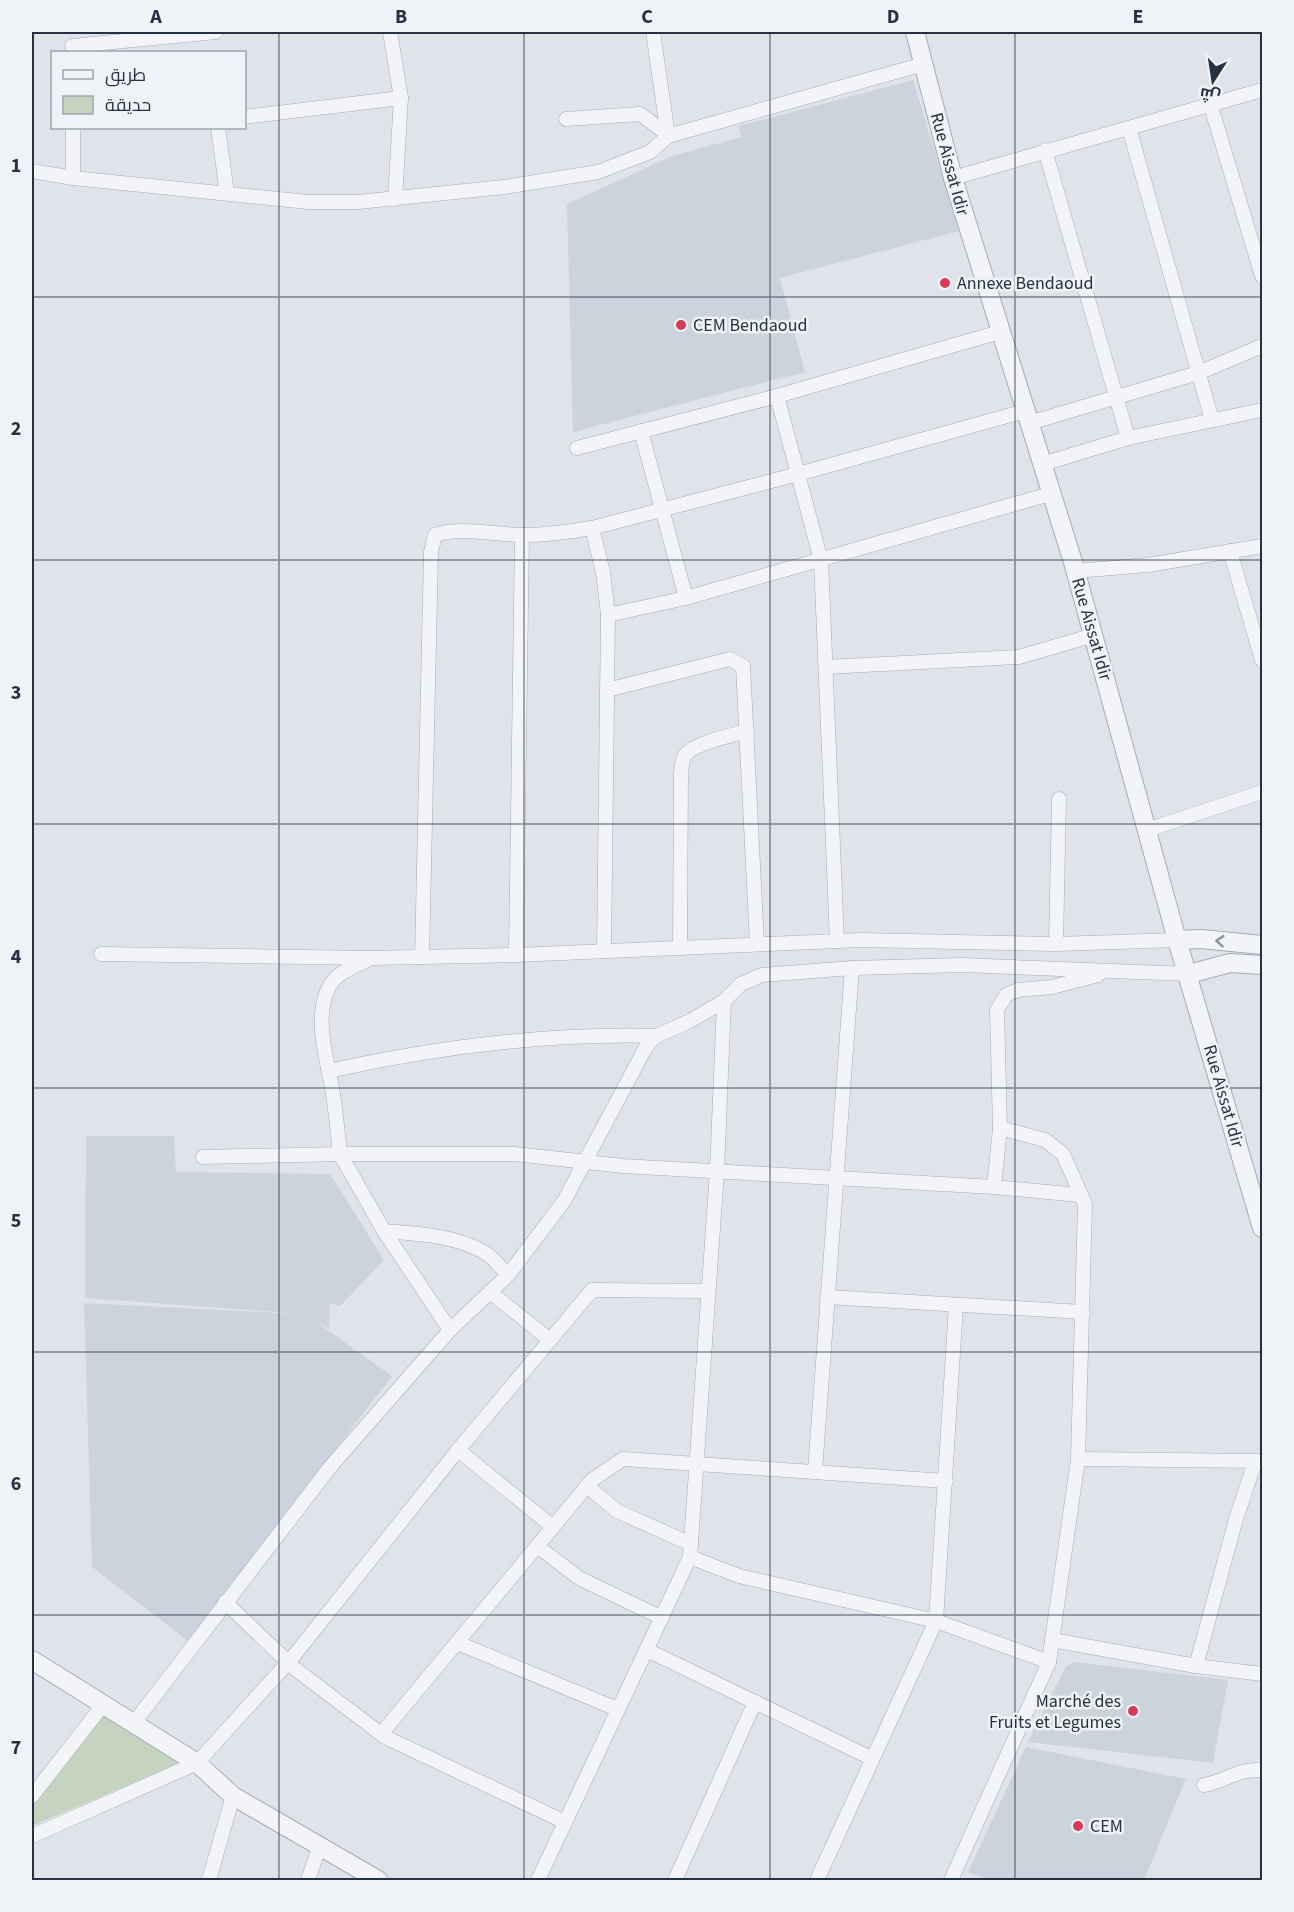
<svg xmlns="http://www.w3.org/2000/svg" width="1294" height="1912" font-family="'Source Sans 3',Cairo,sans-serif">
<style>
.built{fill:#cdd3dc}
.green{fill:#c5d4c0}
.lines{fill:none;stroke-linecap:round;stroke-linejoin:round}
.minor-casing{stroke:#a5abb4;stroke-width:15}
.tertiary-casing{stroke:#a5abb4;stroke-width:20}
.minor{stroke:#f3f4f8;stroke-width:14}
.tertiary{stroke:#f3f4f8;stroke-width:18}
.oneway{stroke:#8d929d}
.grid{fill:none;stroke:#273142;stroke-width:1.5;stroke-opacity:0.55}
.poi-dot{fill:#d83b55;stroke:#eff3f7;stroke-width:2}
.labels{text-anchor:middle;stroke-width:5;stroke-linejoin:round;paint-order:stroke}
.street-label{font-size:18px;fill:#273142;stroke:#eff3f7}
.poi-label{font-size:18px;fill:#273142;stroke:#eff3f7;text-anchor:start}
.neatline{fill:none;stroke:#273142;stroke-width:2}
.grid-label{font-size:20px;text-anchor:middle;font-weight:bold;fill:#273142}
</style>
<rect width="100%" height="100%" fill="#e0e4ea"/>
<g class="built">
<polygon points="913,80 959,231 780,278 805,372 573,432 567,204 672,156 741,137 739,126"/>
<polygon points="86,1136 174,1136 176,1172 330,1174 384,1260 340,1306 330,1303 329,1329 315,1321 392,1376 188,1641 92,1567 84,1303 303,1314 85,1298"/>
<polygon points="1075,1662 1228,1680 1213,1763 1028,1742 1066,1666"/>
<polygon points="1026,1747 1186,1779 1144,1880 988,1880 968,1872"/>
</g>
<polygon class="green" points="102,1715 182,1762 32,1826 32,1800"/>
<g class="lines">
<defs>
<g id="minor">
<polyline points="390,32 401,98 395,199"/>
<polyline points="653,32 668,136"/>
<polyline points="72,46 216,32"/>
<polyline points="1210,103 1262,276"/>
<polyline points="244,117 401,98"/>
<polyline points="566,119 640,114 667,134"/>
<polyline points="73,128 73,178"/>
<polyline points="218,128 227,193"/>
<polyline points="1129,128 1212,420"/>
<polyline points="1045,150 1128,438"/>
<polyline points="32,171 73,178 308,202 358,202 504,187 598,172 650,152 668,136 924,64"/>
<polyline points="953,178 1262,90"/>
<polyline points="777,396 821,560 837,941"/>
<polyline points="1029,423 1198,373 1262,346"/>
<polyline points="641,431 686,598"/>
<polyline points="577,448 777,396 1000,332"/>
<polyline points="1042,464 1128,438 1262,410"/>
<polyline points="592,528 603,572 608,615 604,951"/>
<polyline points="1230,551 1262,660"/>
<polyline points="1076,571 1148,565 1262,546"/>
<polyline points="608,615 686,598 1050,494"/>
<polyline points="826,667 1019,657 1094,635"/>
<polyline points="607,690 730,659 743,666 757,944"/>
<polyline points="1147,830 1262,792"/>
<polyline points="1056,944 1059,799"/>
<path d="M 680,948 L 681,773 C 682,767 682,759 685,755 C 694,743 733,735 747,731"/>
<polyline points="101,954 371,958 516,955 861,940 1056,944 1177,940"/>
<polyline points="516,955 522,535"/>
<path d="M 422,957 L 431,552 L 435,535 C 462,526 495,535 523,535 C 547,535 569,532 592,528 L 798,474 L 1025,411"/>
<path d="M 367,960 C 355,966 337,973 330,985 C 312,1018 328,1061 333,1094 C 336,1114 338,1134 340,1154 L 515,1154 L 623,1166 L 994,1187 L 1079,1195"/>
<path d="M 329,1071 C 437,1047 545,1033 656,1036"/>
<polyline points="994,1187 1000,1128 997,1010 1006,995 1018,990 1052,987 1098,975"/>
<path d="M 384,1231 C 417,1234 454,1235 484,1252 C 493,1257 501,1268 508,1275"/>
<polyline points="490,1292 550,1340"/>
<polyline points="827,1297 1083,1312"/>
<polyline points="450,1330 508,1275 564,1201 646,1047 656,1036 690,1021 724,1001 741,984 762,975 852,968 962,965 1189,974"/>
<polyline points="458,1450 553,1527"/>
<polyline points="1078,1459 1262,1461"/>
<polyline points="815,1471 852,968"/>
<polyline points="587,1486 617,1511 691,1544"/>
<polyline points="537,1546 579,1578 662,1618"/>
<polyline points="690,1557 739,1576 936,1621 1049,1662"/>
<polyline points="225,1602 294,1668 385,1737 565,1822"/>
<polyline points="1052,1640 1196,1666 1262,1674"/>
<polyline points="458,1643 617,1709"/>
<polyline points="647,1650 871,1758"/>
<polyline points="1196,1666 1236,1519 1255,1462"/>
<polyline points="133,1724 331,1466 450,1330 384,1231 340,1154 203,1157"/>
<polyline points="381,1734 592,1480 623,1459 946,1481"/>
<path d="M 1204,1785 C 1228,1781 1234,1769 1262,1770"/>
<polyline points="32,1796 103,1705"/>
<polyline points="32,1836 197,1763 292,1658 458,1450 592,1290 707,1291"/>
<polyline points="209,1880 233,1796"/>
<polyline points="308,1880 320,1845"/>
<polyline points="538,1880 690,1557 717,1171 724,1001"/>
<polyline points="675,1880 755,1702"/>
<polyline points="817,1880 936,1621 956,1305"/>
<polyline points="951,1880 1049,1662 1078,1459 1085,1204 1063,1154 1045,1140 1000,1128"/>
</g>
<g id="tertiary">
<polyline points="915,32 953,178 1073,562 1177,940 1262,1228"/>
<polyline points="1177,940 1201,939 1262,945"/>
<polyline points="1189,974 1230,963 1262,965"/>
<polyline points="32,1660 197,1763 233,1796 378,1880"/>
</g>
</defs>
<use href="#minor" class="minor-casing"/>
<use href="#tertiary" class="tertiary-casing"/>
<use href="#minor" class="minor"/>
<use href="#tertiary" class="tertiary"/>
</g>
<defs><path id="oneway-chevron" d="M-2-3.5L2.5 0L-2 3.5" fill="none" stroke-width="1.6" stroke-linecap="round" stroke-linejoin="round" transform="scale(1.5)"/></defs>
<use class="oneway" href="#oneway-chevron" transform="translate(1220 941) rotate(-175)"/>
<path class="grid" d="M 279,32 L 279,1880M 524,32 L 524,1880M 770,32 L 770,1880M 1015,32 L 1015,1880M 32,297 L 1262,297M 32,560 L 1262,560M 32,824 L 1262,824M 32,1088 L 1262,1088M 32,1352 L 1262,1352M 32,1615 L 1262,1615"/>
<g class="poi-dot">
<circle cx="945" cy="283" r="6"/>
<circle cx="681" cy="325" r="6"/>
<circle cx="1133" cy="1711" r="6"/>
<circle cx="1078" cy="1826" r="6"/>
</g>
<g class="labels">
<g class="street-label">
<text transform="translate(950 164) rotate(75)" y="6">Rue Aissat Idir</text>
<text transform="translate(1092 629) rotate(74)" y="6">Rue Aissat Idir</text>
<text transform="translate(1224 1096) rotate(74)" y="6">Rue Aissat Idir</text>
</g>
<g class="poi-label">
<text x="957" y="289">Annexe Bendaoud</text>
<text x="693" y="331">CEM Bendaoud</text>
<text x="1121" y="1707" text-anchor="end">Marché des<tspan x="1121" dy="21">Fruits et Legumes</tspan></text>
<text x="1090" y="1832">CEM</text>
</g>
</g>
<rect width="1294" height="1912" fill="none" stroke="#eff3f7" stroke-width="66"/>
<rect x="51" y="51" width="195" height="78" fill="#eff3f7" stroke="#9fa5af" stroke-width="1.5"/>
<rect x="63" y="70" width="30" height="9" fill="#f3f4f8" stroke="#9fa5af" stroke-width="1.5"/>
<text x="105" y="81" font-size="18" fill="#273142">طريق</text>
<rect x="63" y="96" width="30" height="18" fill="#c5d4c0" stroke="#9fa5af" stroke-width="1.5"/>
<text x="105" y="111" font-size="18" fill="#273142">حديقة</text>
<g transform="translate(1213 81) rotate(192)" stroke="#eff3f7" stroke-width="4.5" paint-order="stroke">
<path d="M0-4.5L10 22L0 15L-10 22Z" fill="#273142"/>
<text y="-9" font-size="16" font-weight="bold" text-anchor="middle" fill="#273142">ش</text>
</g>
<rect x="33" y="33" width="1228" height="1846" class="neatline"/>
<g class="grid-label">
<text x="156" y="23">A</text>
<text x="401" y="23">B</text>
<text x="647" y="23">C</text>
<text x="893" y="23">D</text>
<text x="1138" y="23">E</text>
<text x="16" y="172">1</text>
<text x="16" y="435">2</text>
<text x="16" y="699">3</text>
<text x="16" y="963">4</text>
<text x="16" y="1227">5</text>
<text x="16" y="1490">6</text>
<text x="16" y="1754">7</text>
</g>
</svg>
